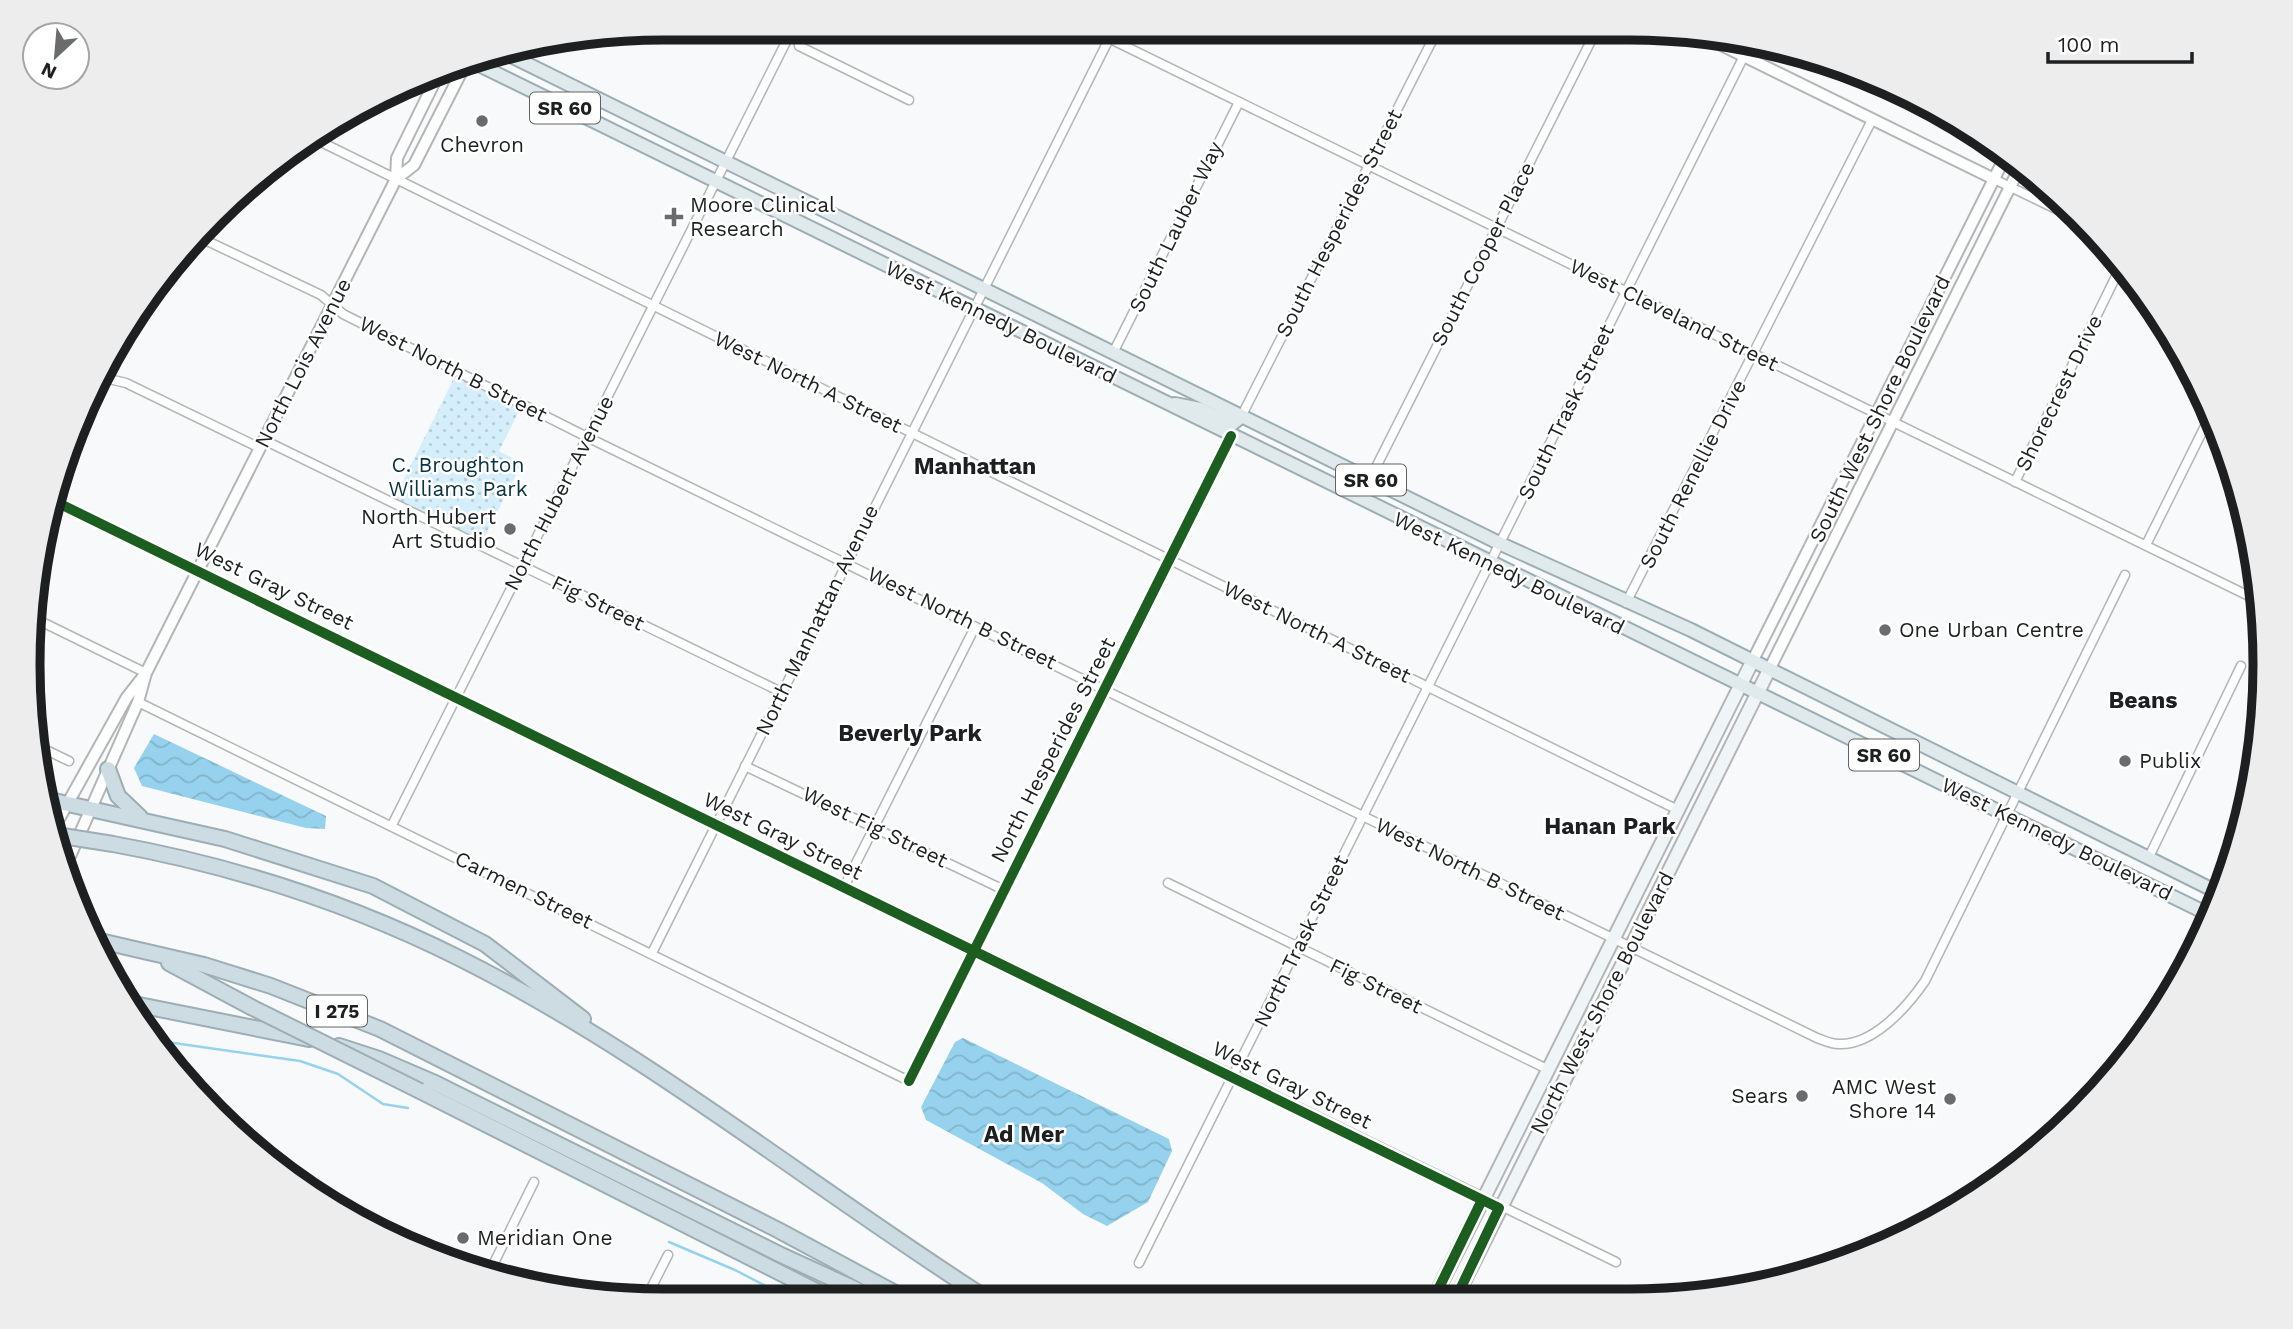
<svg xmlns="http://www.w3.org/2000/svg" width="2293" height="1329" font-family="'Work Sans',sans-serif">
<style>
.grass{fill:url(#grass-dots)}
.garden{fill:#d4eefb}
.water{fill:url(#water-waves)}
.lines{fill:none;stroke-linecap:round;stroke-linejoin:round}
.stream{stroke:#96d2ed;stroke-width:2.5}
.minor-casing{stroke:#b3b5b6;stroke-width:11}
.tertiary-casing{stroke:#b3b5b6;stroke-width:14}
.secondary-casing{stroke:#b3b5b6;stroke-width:16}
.primary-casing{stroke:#9cadb4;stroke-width:16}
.motorway-casing{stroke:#9cadb4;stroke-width:18}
.minor{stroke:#fefefe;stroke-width:8}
.tertiary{stroke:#fefefe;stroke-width:10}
.secondary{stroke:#eff4f6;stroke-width:12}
.primary{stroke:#e0eaed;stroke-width:12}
.motorway{stroke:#ccdce2;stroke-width:14}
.motorway-bridge-casing{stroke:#9cadb4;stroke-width:18;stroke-linecap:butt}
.motorway-bridge{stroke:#ccdce2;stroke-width:14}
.cycleway-casing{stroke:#fff;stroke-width:15}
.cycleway{stroke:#1b5e20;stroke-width:10}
.poi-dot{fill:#6a6b6c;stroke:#fff;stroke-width:2.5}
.labels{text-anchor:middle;stroke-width:5;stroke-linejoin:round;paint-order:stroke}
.shield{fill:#fff;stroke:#626263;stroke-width:2}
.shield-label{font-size:19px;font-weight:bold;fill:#1e1f20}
.poi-label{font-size:21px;fill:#1e1f20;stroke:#fff;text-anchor:start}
.street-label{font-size:21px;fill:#1e1f20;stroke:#fff}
.park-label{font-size:21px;fill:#0a3242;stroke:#fff}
.neighbourhood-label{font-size:23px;font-weight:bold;fill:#1e1f20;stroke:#fff}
.rim{fill:none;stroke:#1e1f20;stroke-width:9}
</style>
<defs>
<pattern id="grass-dots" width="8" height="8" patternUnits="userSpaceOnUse" patternTransform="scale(1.75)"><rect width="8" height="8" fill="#d4eefb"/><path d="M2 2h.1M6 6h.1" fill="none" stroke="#b6ccd7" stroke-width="1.8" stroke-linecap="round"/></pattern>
<pattern id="water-waves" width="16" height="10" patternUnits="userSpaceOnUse" patternTransform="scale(1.75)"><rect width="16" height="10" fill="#96d2ed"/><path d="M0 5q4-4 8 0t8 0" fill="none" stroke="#81b4cb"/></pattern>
</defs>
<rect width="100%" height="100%" fill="#f7f9fa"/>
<polygon class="grass" points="455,376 520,409 499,451 522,463 482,542 394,499"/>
<polygon class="garden" points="459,499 487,512 481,526 452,513"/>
<g class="water">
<polygon points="154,734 326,816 325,829 306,828 142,786 134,768"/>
<polygon points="963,1038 1169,1139 1172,1151 1148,1202 1107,1226 1083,1214 1042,1183 926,1120 921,1107 955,1042"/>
</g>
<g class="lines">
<g class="stream">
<polyline points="153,1040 300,1061 338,1074 383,1104 408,1108"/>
<polyline points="669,1242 735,1270 789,1298"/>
</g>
<defs>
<g id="minor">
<polyline points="797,28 799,46 909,100"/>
<polyline points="1090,29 2259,601"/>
<polyline points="1419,29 1434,36"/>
<polyline points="1970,129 1973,139"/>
<polyline points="315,139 1678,810"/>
<polyline points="1994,179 2087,224"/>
<path d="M 203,239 L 321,295 L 343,314 L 587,437 L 1817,1038 C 1823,1040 1831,1044 1838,1044 C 1873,1046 1907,1007 1925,981 L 2125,575"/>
<polyline points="1113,353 1239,102"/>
<polyline points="105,378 126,383 260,448"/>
<polyline points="1241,417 1438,29"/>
<polyline points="264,440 781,692"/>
<polyline points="1370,479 1597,29"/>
<polyline points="2015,482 2121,266"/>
<polyline points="50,499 1616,1262"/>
<polyline points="2146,545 2212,412"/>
<polyline points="1626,603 1872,120"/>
<polyline points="34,618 146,673"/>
<polyline points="138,702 909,1081 1231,436"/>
<polyline points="42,748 69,761"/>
<polyline points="745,766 1004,890"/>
<polyline points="392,825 793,28"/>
<polyline points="2148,859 2241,666"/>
<polyline points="1168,883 1547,1069"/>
<polyline points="844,887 975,627"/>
<polyline points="652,953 1114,29"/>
<polyline points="1139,1263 1744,56"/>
<polyline points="489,1273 534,1182"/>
<polyline points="645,1300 668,1255"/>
</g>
<g id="tertiary">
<polyline points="1703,36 1994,179"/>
<polyline points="396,179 397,158 439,73"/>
<polyline points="1752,662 2006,155"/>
<polyline points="1769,670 2020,167"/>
<polyline points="55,826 127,697 142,678"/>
<polyline points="63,872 138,702 146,673 396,179 414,165 467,61"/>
</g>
<g id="secondary">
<polyline points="1433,1300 1752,662"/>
<polyline points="1455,1300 1769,670"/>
</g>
<g id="primary">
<polyline points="507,54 1501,544 1691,630 2221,894"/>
<polyline points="469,60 2212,916"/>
<polyline points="1175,404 1200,409 1232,424 1241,417"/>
</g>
<g id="motorway">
<polyline points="108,769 118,796 140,817"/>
<polyline points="50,800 225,839 373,886 485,944 583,1019"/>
<path d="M 113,844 C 234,866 349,903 459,958 C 647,1052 811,1187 989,1300"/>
<polyline points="100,941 204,965 271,986 380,1029 778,1230 908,1300"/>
<polyline points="169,963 251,1007"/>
<polyline points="134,1004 309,1039"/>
<polyline points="339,1046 379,1059 435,1083 781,1255 879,1300"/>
<polyline points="420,1091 834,1300"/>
</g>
</defs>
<use href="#minor" class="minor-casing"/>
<use href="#tertiary" class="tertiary-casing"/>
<use href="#secondary" class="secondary-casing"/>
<use href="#primary" class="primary-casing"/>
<use href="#motorway" class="motorway-casing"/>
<use href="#minor" class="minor"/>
<use href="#tertiary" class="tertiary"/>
<use href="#secondary" class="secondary"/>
<use href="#primary" class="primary"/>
<use href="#motorway" class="motorway"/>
<defs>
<g id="motorway-bridge">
<polyline points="56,835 113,844"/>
<polyline points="251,1007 420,1091"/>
</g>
</defs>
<use href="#motorway-bridge" class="motorway-bridge-casing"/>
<use href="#motorway-bridge" class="motorway-bridge"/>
<defs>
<g id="cycleway">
<polyline points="50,499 1499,1208 1455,1300"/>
<polyline points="909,1081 1231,436"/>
<polyline points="1433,1300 1482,1200"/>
</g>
</defs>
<use href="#cycleway" class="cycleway-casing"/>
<use href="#cycleway" class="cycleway"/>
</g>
<g class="poi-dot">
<circle cx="482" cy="121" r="7"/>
<path d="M670.5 206.5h7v7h7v7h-7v7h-7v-7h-7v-7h7z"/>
<circle cx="510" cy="529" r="7"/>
<circle cx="1885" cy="630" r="7"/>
<circle cx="2125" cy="761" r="7"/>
<circle cx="1802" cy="1096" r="7"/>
<circle cx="1950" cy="1099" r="7"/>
<circle cx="463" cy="1238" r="7"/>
</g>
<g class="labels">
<g class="shield">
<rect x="530" y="92.5" width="70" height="31" rx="5"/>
<rect x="1336" y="464.5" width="70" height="31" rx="5"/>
<rect x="1849" y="739.5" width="70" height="31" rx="5"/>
<rect x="307" y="995.5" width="60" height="31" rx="5"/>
</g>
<g class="shield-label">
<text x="565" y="115">SR 60</text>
<text x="1371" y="487">SR 60</text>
<text x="1884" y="762">SR 60</text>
<text x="337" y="1018">I 275</text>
</g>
<g class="poi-label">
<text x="482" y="152" text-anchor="middle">Chevron</text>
<text x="690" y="212">Moore Clinical<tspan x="690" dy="24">Research</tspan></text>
<text x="496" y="524" text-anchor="end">North Hubert<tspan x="496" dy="24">Art Studio</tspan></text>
<text x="1899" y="637">One Urban Centre</text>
<text x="2139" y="768">Publix</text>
<text x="1936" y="1094" text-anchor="end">AMC West<tspan x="1936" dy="24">Shore 14</tspan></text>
<text x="1788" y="1103" text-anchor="end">Sears</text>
<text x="477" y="1245">Meridian One</text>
</g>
<g class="street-label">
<text transform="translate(1339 223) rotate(-63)" y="7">South Hesperides Street</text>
<text transform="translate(1176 227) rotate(-64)" y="7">South Lauber Way</text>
<text transform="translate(1483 254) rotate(-63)" y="7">South Cooper Place</text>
<text transform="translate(1674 315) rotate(26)" y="7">West Cleveland Street</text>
<text transform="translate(1001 322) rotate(26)" y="7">West Kennedy Boulevard</text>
<text transform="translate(303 363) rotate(-63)" y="7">North Lois Avenue</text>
<text transform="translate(453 369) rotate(27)" y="7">West North B Street</text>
<text transform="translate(808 382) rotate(26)" y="7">West North A Street</text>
<text transform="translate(2059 393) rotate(-64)" y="7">Shorecrest Drive</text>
<text transform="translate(1880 409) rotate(-64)" y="7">South West Shore Boulevard</text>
<text transform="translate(1566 412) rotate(-64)" y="7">South Trask Street</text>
<text transform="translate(1693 474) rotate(-63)" y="7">South Renellie Drive</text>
<text transform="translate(559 493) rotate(-63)" y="7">North Hubert Avenue</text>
<text transform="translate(1509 573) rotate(26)" y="7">West Kennedy Boulevard</text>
<text transform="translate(274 586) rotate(26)" y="7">West Gray Street</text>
<text transform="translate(598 603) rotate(26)" y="7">Fig Street</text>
<text transform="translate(962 618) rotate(26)" y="7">West North B Street</text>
<text transform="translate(817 620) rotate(-64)" y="7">North Manhattan Avenue</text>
<text transform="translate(1317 632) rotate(26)" y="7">West North A Street</text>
<text transform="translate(1053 750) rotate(-63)" y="7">North Hesperides Street</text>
<text transform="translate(875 827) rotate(26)" y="7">West Fig Street</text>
<text transform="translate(783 836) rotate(26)" y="7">West Gray Street</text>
<text transform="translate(2057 839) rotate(26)" y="7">West Kennedy Boulevard</text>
<text transform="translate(1470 869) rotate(26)" y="7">West North B Street</text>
<text transform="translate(524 890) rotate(26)" y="7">Carmen Street</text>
<text transform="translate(1301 941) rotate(-64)" y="7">North Trask Street</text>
<text transform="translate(1376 986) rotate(26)" y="7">Fig Street</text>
<text transform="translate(1602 1003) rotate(-63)" y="7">North West Shore Boulevard</text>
<text transform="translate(1292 1085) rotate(26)" y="7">West Gray Street</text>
</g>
<g class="park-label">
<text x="458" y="472">C. Broughton<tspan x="458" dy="24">Williams Park</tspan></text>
</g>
<g class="neighbourhood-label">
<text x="975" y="474">Manhattan</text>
<text x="2143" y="708">Beans</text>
<text x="910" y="741">Beverly Park</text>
<text x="1610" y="834">Hanan Park</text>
<text x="1024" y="1142">Ad Mer</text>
</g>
</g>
<path d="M0 0H2293V1329H0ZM664 40H1629A624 624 0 0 1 2253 664V665A624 624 0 0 1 1629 1289H664A624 624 0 0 1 40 665V664A624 624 0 0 1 664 40Z" fill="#ededed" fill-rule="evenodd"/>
<path class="rim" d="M664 40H1629A624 624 0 0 1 2253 664V665A624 624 0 0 1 1629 1289H664A624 624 0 0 1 40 665V664A624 624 0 0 1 664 40Z"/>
<g transform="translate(56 56) rotate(206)"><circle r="33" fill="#ffffff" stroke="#a5a5a6" stroke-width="2"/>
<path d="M0-5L12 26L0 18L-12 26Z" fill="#6a6b6c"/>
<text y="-10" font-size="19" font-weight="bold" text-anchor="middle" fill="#1e1f20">N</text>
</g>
<path d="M2048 52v10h144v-10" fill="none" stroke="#1e1f20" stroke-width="3.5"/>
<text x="2058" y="52" font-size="21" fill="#1e1f20" stroke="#ffffff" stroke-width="5" paint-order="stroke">100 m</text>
</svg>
